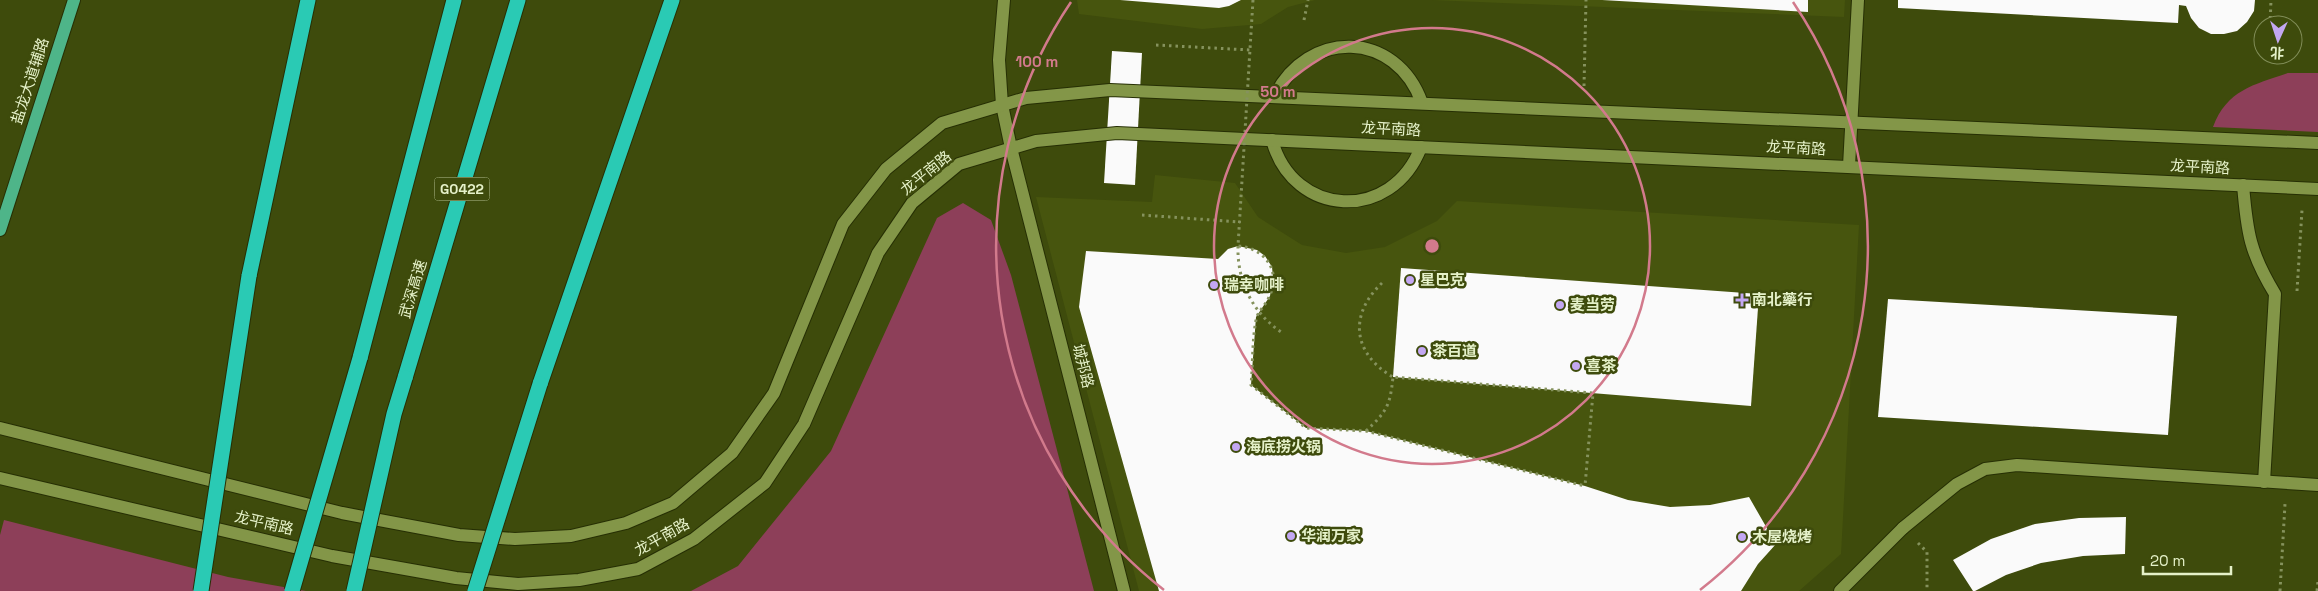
<svg xmlns="http://www.w3.org/2000/svg" width="2318" height="591" font-family="'Space Grotesk','Noto Sans SC',sans-serif">
<style>
.built{fill:#47550e}
.green{fill:#8d3f59}
.building{fill:#fafafa}
.lines{fill:none;stroke-linecap:round;stroke-linejoin:round}
.minor-casing{stroke:#262f04;stroke-width:14}
.tertiary-casing{stroke:#262f04;stroke-width:14}
.secondary-casing{stroke:#262f04;stroke-width:14}
.primary-casing{stroke:#262f04;stroke-width:14}
.motorway-casing{stroke:#262f04;stroke-width:17}
.path{stroke:#85925d;stroke-width:3;stroke-dasharray:2.5 4;stroke-linecap:butt}
.minor{stroke:#839648;stroke-width:12}
.tertiary{stroke:#839648;stroke-width:12}
.secondary{stroke:#839648;stroke-width:12}
.primary{stroke:#4eb589;stroke-width:12}
.motorway{stroke:#2acab4;stroke-width:15}
.motorway-bridge-casing{stroke:#262f04;stroke-width:17;stroke-linecap:butt}
.path-bridge{stroke:#85925d;stroke-width:3;stroke-dasharray:2.5 4;stroke-linecap:butt}
.motorway-bridge{stroke:#2acab4;stroke-width:15}
.ring{fill:none;stroke:#d27a8c;stroke-width:2.5}
.poi-dot{fill:#c3a7f2;stroke:#3e4b0c;stroke-width:2}
.labels{text-anchor:middle;stroke-width:5;stroke-linejoin:round;paint-order:stroke}
.shield{fill:#3e4b0c;stroke:#b3bf90;stroke-width:1}
.shield-label{font-size:14px;font-weight:bold;fill:#e5f1c9}
.street-label{font-size:15px;fill:#e5f1c9;stroke:#3e4b0c}
.poi-label{font-size:15px;font-weight:bold;fill:#e5f1c9;stroke:#3e4b0c;text-anchor:start}
.centre{fill:#d27a8c;stroke:#3e4b0c;stroke-width:2.5}
.ring-label{font-size:15px;text-anchor:middle;font-weight:bold;fill:#d27a8c;stroke:#3e4b0c;stroke-width:5;stroke-linejoin:round;paint-order:stroke}
</style>
<rect width="100%" height="100%" fill="#3e4b0c"/>
<g class="built">
<polygon points="1077,0 1315,0 1288,7 1261,24 1202,29 1079,14"/>
<polygon points="1432,0 1845,0 1844,17"/>
<polygon points="1155,175 1235,183 1258,217 1302,245 1346,253 1385,247 1437,221 1457,201 1859,225 1841,554 1799,591 1139,591 1036,197 1152,202"/>
</g>
<g class="green">
<path d="M 2288,73 L 2318,73 L 2318,132 L 2213,127 C 2227,90 2253,85 2288,73 Z"/>
<polygon points="963,203 991,220 1011,275 1094,591 691,591 738,566 831,451 937,218"/>
<polygon points="4,520 228,577 306,591 0,591 0,535"/>
</g>
<g class="building">
<polygon points="1120,0 1241,0 1229,6 1219,8"/>
<polygon points="1602,0 1808,0 1808,12"/>
<polygon points="1898,0 2255,0 2254,11 2247,22 2237,31 2224,34 2211,34 2199,28 2191,18 2186,6 2179,5 2178,23 1898,8"/>
<polygon points="1112,51 1142,53 1135,185 1104,183"/>
<polygon points="1238,246 1257,250 1265,256 1272,267 1273,277 1270,296 1256,317 1251,385 1306,428 1366,431 1585,486 1628,500 1670,507 1710,505 1749,497 1776,544 1758,564 1741,591 1159,591 1079,307 1086,251 1218,259 1228,249"/>
<polygon points="1401,268 1759,294 1751,406 1393,377"/>
<polygon points="1888,299 2177,316 2168,435 1878,417"/>
<polygon points="2126,517 2125,554 2083,556 2041,563 2006,575 1975,591 1973,591 1953,560 1991,539 2035,524 2079,518"/>
</g>
<g class="lines">
<defs>
<g id="minor">
<path d="M 1274,97 C 1308,28 1396,30 1422,103"/>
<path d="M 1272,140 C 1293,218 1392,223 1421,147"/>
<path d="M 2243,185 C 2247,233 2250,253 2275,294 L 2264,482"/>
<polyline points="1903,528 1957,484 1985,469 2017,465 2318,485"/>
</g>
<g id="tertiary">
<polyline points="1004,0 999,60 1002,105 1011,148 1124,591"/>
<polyline points="1849,166 1858,0"/>
<polyline points="1840,591 1903,528"/>
</g>
<g id="secondary">
<polyline points="0,428 342,513 459,535 515,539 571,536 626,523 673,503 732,453 774,393 843,224 886,169 942,123 1026,98 1110,90 2318,143"/>
<polyline points="0,478 332,556 456,578 518,584 579,580 638,569 694,539 765,483 804,424 878,253 912,203 959,164 1036,141 1117,133 2318,189"/>
</g>
<polyline id="primary" points="0,230 74,0"/>
<g id="motorway">
<polyline points="249,276 308,0"/>
<polyline points="360,358 454,0"/>
<polyline points="405,378 518,0"/>
<polyline points="540,384 672,0"/>
</g>
</defs>
<use href="#minor" class="minor-casing"/>
<use href="#tertiary" class="tertiary-casing"/>
<use href="#secondary" class="secondary-casing"/>
<use href="#primary" class="primary-casing"/>
<use href="#motorway" class="motorway-casing"/>
<g class="path">
<polyline points="1304,20 1308,0"/>
<polyline points="2270,25 2271,0"/>
<polyline points="1156,45 1250,50"/>
<polyline points="1584,86 1586,0"/>
<polyline points="1142,215 1240,222"/>
<path d="M 1238,246 C 1237,281 1252,312 1281,332"/>
<path d="M 1382,283 C 1348,315 1353,354 1393,377"/>
<polyline points="2297,291 2302,210"/>
<path d="M 1366,431 C 1387,411 1390,406 1393,377 L 1593,393 L 1585,486"/>
<polyline points="1918,543 1927,552 1927,591"/>
<polyline points="2280,591 2285,504"/>
<polyline points="2317,591 2318,581"/>
</g>
<use href="#minor" class="minor"/>
<use href="#tertiary" class="tertiary"/>
<use href="#secondary" class="secondary"/>
<use href="#primary" class="primary"/>
<use href="#motorway" class="motorway"/>
<defs>
<g id="motorway-bridge">
<polyline points="201,591 249,276"/>
<polyline points="292,591 360,358"/>
<polyline points="354,591 394,414 405,378"/>
<polyline points="475,591 540,384"/>
</g>
</defs>
<use href="#motorway-bridge" class="motorway-bridge-casing"/>
<path class="path-bridge" d="M 1253,0 L 1238,246 C 1265,248 1282,271 1269,297 C 1266,305 1257,312 1256,320 C 1252,341 1253,364 1251,385 L 1306,428 L 1366,431 L 1585,486"/>
<use href="#motorway-bridge" class="motorway-bridge"/>
</g>
<g class="ring">
<circle cx="1432" cy="246" r="218"/>
<path d="M1164 590A436 436 0 0 1 1071 2M1793 2A436 436 0 0 1 1700 590"/>
</g>
<g class="poi-dot">
<circle cx="1410" cy="280" r="5"/>
<circle cx="1214" cy="285" r="5"/>
<path d="M1739.5 292.5h5v5h5v5h-5v5h-5v-5h-5v-5h5z"/>
<circle cx="1560" cy="305" r="5"/>
<circle cx="1422" cy="351" r="5"/>
<circle cx="1576" cy="366" r="5"/>
<circle cx="1236" cy="447" r="5"/>
<circle cx="1291" cy="536" r="5"/>
<circle cx="1742" cy="537" r="5"/>
</g>
<g class="labels">
<rect class="shield" x="434.5" y="177.5" width="55" height="23" rx="4"/>
<g class="shield-label">
<text x="462" y="194">G0422</text>
</g>
<g class="street-label">
<text transform="translate(30 81) rotate(-72)" y="5">盐龙大道辅路</text>
<text transform="translate(1391 129) rotate(3)" y="5">龙平南路</text>
<text transform="translate(1796 148) rotate(3)" y="5">龙平南路</text>
<text transform="translate(2200 167) rotate(3)" y="5">龙平南路</text>
<text transform="translate(926 173) rotate(-39)" y="5">龙平南路</text>
<text transform="translate(413 289) rotate(-73)" y="5">武深高速</text>
<text transform="translate(1083 366) rotate(76)" y="5">城邦路</text>
<text transform="translate(264 523) rotate(13)" y="5">龙平南路</text>
<text transform="translate(662 537) rotate(-29)" y="5">龙平南路</text>
</g>
<g class="poi-label">
<text x="1420" y="285">星巴克</text>
<text x="1224" y="290">瑞幸咖啡</text>
<text x="1752" y="305">南北藥行</text>
<text x="1570" y="310">麦当劳</text>
<text x="1432" y="356">茶百道</text>
<text x="1586" y="371">喜茶</text>
<text x="1246" y="452">海底捞火锅</text>
<text x="1301" y="541">华润万家</text>
<text x="1752" y="542">木屋烧烤</text>
</g>
</g>
<circle cx="1432" cy="246" r="8" class="centre"/>
<g class="ring-label">
<text x="1037" y="67">100 m</text>
<text x="1278" y="97">50 m</text>
</g>
<g transform="translate(2278 40) rotate(183)"><circle r="24" fill="#3e4b0c" stroke="#818d58"/>
<path d="M0-4L9 19L0 12L-9 19Z" fill="#c3a7f2"/>
<text y="-8" font-size="14" font-weight="bold" text-anchor="middle" fill="#e5f1c9">北</text>
</g>
<path d="M2143 566v8h88v-8" fill="none" stroke="#e5f1c9" stroke-width="2.5"/>
<text x="2150" y="566" font-size="15" fill="#e5f1c9" stroke="#3e4b0c" stroke-width="4" paint-order="stroke">20 m</text>
</svg>
